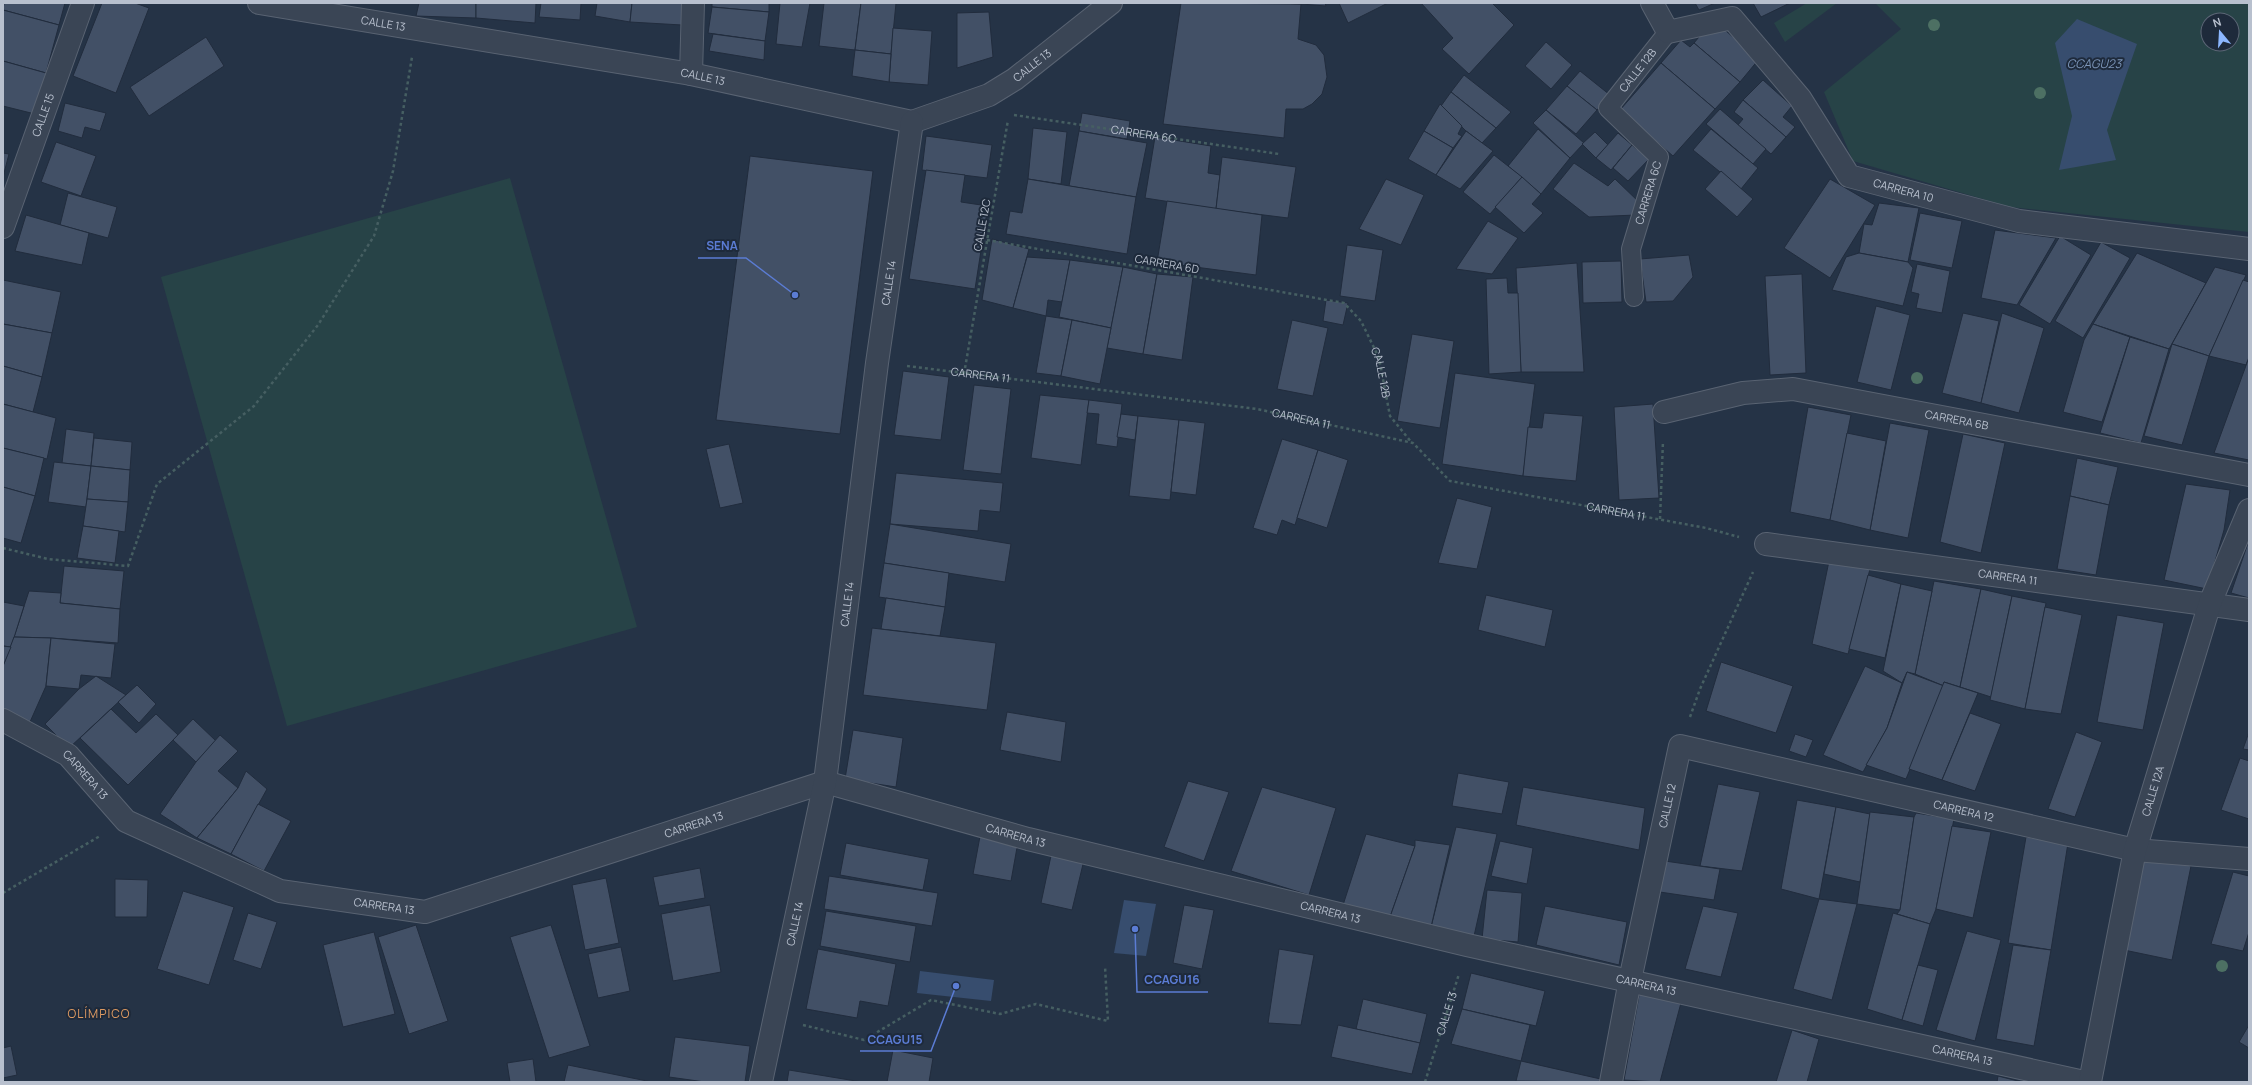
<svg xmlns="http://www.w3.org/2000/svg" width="2252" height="1085" font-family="Manrope,sans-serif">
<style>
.green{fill:#274347;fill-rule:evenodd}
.water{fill:#374d6e}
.building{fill:#425066;stroke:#212c3d}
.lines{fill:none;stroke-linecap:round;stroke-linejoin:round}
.lane-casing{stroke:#596372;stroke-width:20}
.street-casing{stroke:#596372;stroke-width:24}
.path{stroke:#465f62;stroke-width:2.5;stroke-dasharray:3 3;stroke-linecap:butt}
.lane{stroke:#3a4555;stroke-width:18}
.street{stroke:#3a4555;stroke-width:22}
.tree{fill:#4d7063}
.labels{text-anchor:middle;stroke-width:4;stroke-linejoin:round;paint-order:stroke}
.street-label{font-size:11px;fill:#b8c0ce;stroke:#1e2a3b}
.water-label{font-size:12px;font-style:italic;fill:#7c95b8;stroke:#1e2a3b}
.neighbourhood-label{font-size:12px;letter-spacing:1px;fill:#df9b62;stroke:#1e2a3b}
.leader{fill:none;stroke:#5b7cd4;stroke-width:1.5}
.callout-dot{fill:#5b7cd4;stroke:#1e2a3b;stroke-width:1.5}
.callout-label{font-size:12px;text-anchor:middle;font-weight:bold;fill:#5b7cd4;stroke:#1e2a3b;stroke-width:4;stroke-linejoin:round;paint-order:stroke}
</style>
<rect width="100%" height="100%" fill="#253346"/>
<g class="green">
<polygon points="1807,3 1837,3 1785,42 1774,23"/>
<path d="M 1875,3 L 2249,3 L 2249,232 L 2010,207 L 1853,161 L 1824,92 L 1901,29 ZM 2208,20 L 2232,20 L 2232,44 L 2208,44 Z"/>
<polygon points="510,178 637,627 287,726 161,277"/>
</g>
<g class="water">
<polygon points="2077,19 2137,44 2107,130 2116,160 2059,170 2072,116 2055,43"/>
<polygon points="1124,900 1156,904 1146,956 1114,953"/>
<polygon points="920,971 994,980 991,1001 917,993"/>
</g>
<g class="building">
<polygon points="4,3 65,3 59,25 3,10"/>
<polygon points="102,3 135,3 149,8 116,93 73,76"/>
<polygon points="419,3 476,3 476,18 416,16"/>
<polygon points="476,3 536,3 535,23 476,18"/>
<polygon points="541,3 581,3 580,20 539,17"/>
<polygon points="597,3 632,3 630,22 595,16"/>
<polygon points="632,3 683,3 682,25 630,22"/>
<polygon points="712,3 769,3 769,12 712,7"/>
<polygon points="780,3 810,3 802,47 776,44"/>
<polygon points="824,3 861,3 855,50 819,46"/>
<polygon points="861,3 896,3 891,54 855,50"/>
<polygon points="1181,3 1301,4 1298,39 1316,45 1324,55 1327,77 1322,94 1312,104 1303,109 1286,109 1284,138 1163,124"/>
<polygon points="1280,3 1325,3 1326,6 1301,4"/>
<polygon points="1339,3 1388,3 1348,23"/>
<polygon points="1421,3 1492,3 1514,25 1469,74 1442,49 1453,38"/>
<polygon points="1695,3 1715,3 1699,10"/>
<polygon points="1753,3 1790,3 1761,17"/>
<polygon points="712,7 769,12 765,41 708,33"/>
<polygon points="3,10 59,25 46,73 3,61"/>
<polygon points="989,12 993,57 957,68 957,13"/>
<polygon points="1713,20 1759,59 1740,82 1694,43"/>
<polygon points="893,28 932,31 928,85 889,82"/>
<polygon points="713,34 765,41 764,60 709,51"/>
<polygon points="206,37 224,66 149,116 130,87"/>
<polygon points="1681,40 1690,47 1694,43 1740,82 1715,109 1661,63"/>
<polygon points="1546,42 1572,65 1551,89 1525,66"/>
<polygon points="855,50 891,54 889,82 852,76"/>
<polygon points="3,61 46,73 35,114 3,106"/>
<polygon points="1661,63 1715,109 1673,156 1620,110"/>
<polygon points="1580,71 1610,95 1597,110 1567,86"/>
<polygon points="1464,75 1511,112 1496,128 1451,92"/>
<polygon points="1763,80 1792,106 1783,117 1795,127 1786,137 1743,100"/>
<polygon points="1567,86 1597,110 1576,134 1546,110"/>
<polygon points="1451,92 1496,128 1482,143 1466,131 1441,106"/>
<polygon points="1743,100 1786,137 1771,154 1738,125 1743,119 1734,112"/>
<polygon points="65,103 106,113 100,131 85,127 82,138 58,131"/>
<polygon points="1440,104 1462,126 1458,134 1462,136 1453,148 1424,131"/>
<polygon points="1720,109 1766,149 1753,164 1706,124"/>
<polygon points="1546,110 1584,143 1570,158 1533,123"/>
<polygon points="1082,113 1130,121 1127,139 1079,131"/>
<polygon points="1033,128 1067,132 1061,184 1028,179"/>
<polygon points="1538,129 1570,158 1541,194 1508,166"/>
<polygon points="1711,129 1758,168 1741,189 1693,150"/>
<polygon points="1079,131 1147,143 1136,197 1069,186"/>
<polygon points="1424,131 1453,148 1436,175 1408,159"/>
<polygon points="1466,131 1493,151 1460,189 1436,175"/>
<polygon points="1595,132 1608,145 1596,158 1582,144"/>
<polygon points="1618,133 1632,145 1611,170 1596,158"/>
<polygon points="926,136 992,145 987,178 922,170"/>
<polygon points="1155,137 1211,146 1208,173 1220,175 1216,209 1145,198"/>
<polygon points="56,142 96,156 81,196 41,182"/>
<polygon points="1632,145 1649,159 1628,181 1613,168"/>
<polygon points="3,153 9,154 3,177"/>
<polygon points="1494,155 1522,177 1490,214 1463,192"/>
<polygon points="750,156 873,171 840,434 716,420"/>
<polygon points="1222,157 1296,167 1288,218 1216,209"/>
<polygon points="1574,163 1608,186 1615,179 1641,204 1636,215 1589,217 1553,189"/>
<polygon points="926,170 965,175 961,202 988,206 975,289 909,279"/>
<polygon points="1721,171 1753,199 1737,217 1705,189"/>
<polygon points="1522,177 1541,194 1532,204 1543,213 1524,233 1495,207"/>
<polygon points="1028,179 1136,197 1127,254 1006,234 1010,211 1022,213"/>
<polygon points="1386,179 1424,195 1401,245 1359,229"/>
<polygon points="1830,179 1875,205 1830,278 1784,248"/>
<polygon points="68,193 117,207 108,238 60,225"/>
<polygon points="1167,201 1262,215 1256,275 1157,262"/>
<polygon points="1879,203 1919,208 1908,262 1859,253 1864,224 1872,225"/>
<polygon points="1920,213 1962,221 1952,268 1910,260"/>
<polygon points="26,215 89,233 82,265 15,251"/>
<polygon points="1488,221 1518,238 1492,274 1456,269"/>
<polygon points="1995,230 2056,238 2017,305 1981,298"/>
<polygon points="2060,236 2091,255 2050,324 2019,305"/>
<polygon points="992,239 1029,249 1013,308 982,300"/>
<polygon points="2101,242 2130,258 2083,338 2055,321"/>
<polygon points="1347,245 1383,250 1375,301 1340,296"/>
<polygon points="1859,253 1908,262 1913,268 1903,306 1832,290 1846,257"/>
<polygon points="2137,253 2206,283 2169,349 2093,324"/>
<polygon points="1689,255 1693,277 1673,301 1646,302 1640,259"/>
<polygon points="1027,257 1070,260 1062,302 1048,300 1046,316 1013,308"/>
<polygon points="1070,260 1123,267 1111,328 1059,317"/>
<polygon points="1621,261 1622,302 1583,303 1582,262"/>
<polygon points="1577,263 1584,372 1521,372 1516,268"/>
<polygon points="1917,264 1950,271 1942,313 1916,308 1919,294 1911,292"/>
<polygon points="1123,267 1157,274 1143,354 1107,348"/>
<polygon points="2215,267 2246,275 2209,356 2172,344"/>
<polygon points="1157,274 1193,277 1182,360 1143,354"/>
<polygon points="1802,274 1806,373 1770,375 1765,276"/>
<polygon points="1507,278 1508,293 1518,293 1521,372 1489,374 1486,279"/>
<polygon points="3,280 61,292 52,333 3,324"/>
<polygon points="2243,280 2249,282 2249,357 2246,365 2209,356"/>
<polygon points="1326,300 1348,303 1343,325 1323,321"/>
<polygon points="1876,306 1910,315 1891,390 1857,382"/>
<polygon points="1963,313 1999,321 1981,403 1942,393"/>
<polygon points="2002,313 2044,328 2019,413 1981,403"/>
<polygon points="1046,316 1072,320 1061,376 1036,373"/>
<polygon points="1072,320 1111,328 1100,384 1061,376"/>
<polygon points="1292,320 1328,328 1313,396 1277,389"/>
<polygon points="3,324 52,333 42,377 3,366"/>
<polygon points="2093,324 2130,337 2102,422 2063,412 2084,340"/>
<polygon points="1412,334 1454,341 1440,428 1397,421"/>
<polygon points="2130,337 2169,349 2141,443 2100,433"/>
<polygon points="2172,344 2209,356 2182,445 2144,436"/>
<polygon points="2248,360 2249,361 2249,460 2214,453"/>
<polygon points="3,366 42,377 33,412 3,404"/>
<polygon points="903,371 949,377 941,440 894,435"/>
<polygon points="1455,373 1535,384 1523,476 1442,464"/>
<polygon points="974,385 1011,389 1001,474 963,470"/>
<polygon points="1040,395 1089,400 1081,465 1031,458"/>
<polygon points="1089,400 1122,404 1117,447 1096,444 1099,414 1087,413"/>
<polygon points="3,404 56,418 47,459 3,448"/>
<polygon points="1653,404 1659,498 1619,500 1614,407"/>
<polygon points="1808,407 1851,415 1830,520 1790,512"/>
<polygon points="1544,413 1583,416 1576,481 1523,476 1528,427 1542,428"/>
<polygon points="1121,414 1138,416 1135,440 1117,437"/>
<polygon points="1138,416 1179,420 1170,500 1129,496"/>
<polygon points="1179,420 1205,423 1196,495 1171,492"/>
<polygon points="1890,423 1929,430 1908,538 1870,530"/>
<polygon points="66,429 94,433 91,466 62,463"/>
<polygon points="1847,433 1886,441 1870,530 1830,520"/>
<polygon points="1963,434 2005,443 1981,553 1940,542"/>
<polygon points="94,438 132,442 130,470 91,466"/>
<polygon points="1282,439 1318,450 1295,525 1282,520 1277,535 1253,528"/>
<polygon points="729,444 743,503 720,508 706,449"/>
<polygon points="3,448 44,458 35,496 3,487"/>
<polygon points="1318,450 1348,460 1327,528 1297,518"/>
<polygon points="2077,458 2118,467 2109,505 2070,496"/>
<polygon points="54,462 91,466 86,507 48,502"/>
<polygon points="91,466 130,470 128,502 87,499"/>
<polygon points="896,473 1003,483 1000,512 980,510 978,531 890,524"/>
<polygon points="2186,484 2230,490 2224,530 2207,589 2164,580"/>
<polygon points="3,487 35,496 21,543 3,538"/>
<polygon points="2070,496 2109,505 2096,575 2057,569"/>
<polygon points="1457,498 1492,507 1477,569 1438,563"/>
<polygon points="87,499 128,502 125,532 83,526"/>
<polygon points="890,524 1011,544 1005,582 884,563"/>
<polygon points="83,526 119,531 115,563 77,558"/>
<polygon points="2249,540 2249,598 2231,593"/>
<polygon points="1829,561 1870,569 1848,654 1812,644"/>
<polygon points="884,563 949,573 945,607 879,597"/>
<polygon points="64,566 124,571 120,609 60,603"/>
<polygon points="1868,575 1901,584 1885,658 1849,649"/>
<polygon points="1934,581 1981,589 1960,687 1944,682 1944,686 1915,674"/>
<polygon points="1901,584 1932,591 1915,674 1907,672 1902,683 1883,671"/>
<polygon points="1981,589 2012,596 1991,697 1960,687"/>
<polygon points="29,591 61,593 60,603 120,609 118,643 51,638 14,637"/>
<polygon points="1486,595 1553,610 1545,647 1478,630"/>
<polygon points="2012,596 2046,603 2025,709 1990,700"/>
<polygon points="886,598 945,607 940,636 881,629"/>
<polygon points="3,602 24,606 11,647 3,646"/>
<polygon points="2045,607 2082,615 2061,714 2025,709"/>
<polygon points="2117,615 2164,623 2143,730 2097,722"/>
<polygon points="872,628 996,643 987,710 863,695"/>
<polygon points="14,637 51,638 46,686 30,722 3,711 3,666"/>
<polygon points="51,638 115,644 111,678 81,675 79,689 46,686"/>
<polygon points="3,646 11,647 3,666"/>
<polygon points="1721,662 1793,686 1776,733 1706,711"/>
<polygon points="1865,666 1902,683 1887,728 1863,772 1823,755"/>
<polygon points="1907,672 1944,686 1906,779 1866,765 1887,728"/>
<polygon points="96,676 126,695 69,748 45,724 79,689"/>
<polygon points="1944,682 1978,693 1942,780 1909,769"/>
<polygon points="137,685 156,704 139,723 118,702"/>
<polygon points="111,709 136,733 156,714 178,735 128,785 80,738"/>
<polygon points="1007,712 1066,722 1061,762 1000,750"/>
<polygon points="1970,713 2001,724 1975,791 1942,780"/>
<polygon points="193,719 216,741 196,762 173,740"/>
<polygon points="853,730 903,738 896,787 845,779"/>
<polygon points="2076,732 2102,742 2075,817 2048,809"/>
<polygon points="2249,732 2249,750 2243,749"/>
<polygon points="1795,734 1813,740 1806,757 1789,751"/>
<polygon points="220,735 238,751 218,771 238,788 197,838 160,814 196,762"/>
<polygon points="2240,758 2249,761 2249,819 2221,810"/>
<polygon points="246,771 267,789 231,854 197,838 238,788"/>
<polygon points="1458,773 1509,782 1502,814 1452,806"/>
<polygon points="1188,781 1229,792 1204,861 1164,847"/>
<polygon points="1718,784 1760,792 1742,871 1700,866"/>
<polygon points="1262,787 1336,808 1309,895 1231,871"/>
<polygon points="1523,787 1645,808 1639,850 1516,825"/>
<polygon points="1797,800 1836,807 1819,899 1781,889"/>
<polygon points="258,804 291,821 264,871 231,854"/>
<polygon points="1836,807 1870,814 1860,882 1824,874"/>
<polygon points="1870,812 1914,817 1900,910 1857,904"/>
<polygon points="1916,813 1954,819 1936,909 1930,924 1897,914 1900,910 1914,817"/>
<polygon points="1952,826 1991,832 1973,918 1936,909"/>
<polygon points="1456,827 1497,834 1474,936 1431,927"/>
<polygon points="981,831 1018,842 1011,881 973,874"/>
<polygon points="1366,834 1415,846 1390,917 1343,905"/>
<polygon points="2026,837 2068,843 2051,950 2008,943"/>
<polygon points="1415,840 1450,845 1431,927 1390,917 1415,846"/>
<polygon points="1500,841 1533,848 1527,884 1491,876"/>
<polygon points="846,843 929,859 923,890 840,875"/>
<polygon points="1052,851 1084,860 1072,910 1041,903"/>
<polygon points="2144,857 2191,866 2172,960 2124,950"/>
<polygon points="1658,860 1720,869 1714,900 1653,891"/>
<polygon points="700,868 705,898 659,906 653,877"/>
<polygon points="2233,872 2249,876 2249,932 2243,951 2211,944"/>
<polygon points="829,876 938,893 932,926 824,909"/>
<polygon points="606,878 619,943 585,950 572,885"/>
<polygon points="115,879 148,880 147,917 115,917"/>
<polygon points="1487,890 1522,893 1518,942 1482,939"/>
<polygon points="183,891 234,907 209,985 157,969"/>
<polygon points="1819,899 1857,904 1832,1000 1793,989"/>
<polygon points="710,905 721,972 673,981 661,914"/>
<polygon points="1184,905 1214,910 1202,969 1173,963"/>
<polygon points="1545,906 1627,922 1619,965 1536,945"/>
<polygon points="1703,906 1738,913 1721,977 1685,969"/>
<polygon points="826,911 916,926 910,962 820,946"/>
<polygon points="248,913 277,922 261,969 233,960"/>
<polygon points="1893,913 1930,924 1902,1020 1867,1009"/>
<polygon points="416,925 448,1021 409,1034 378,937"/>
<polygon points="551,925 590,1046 549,1058 510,937"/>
<polygon points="1967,931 2001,940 1975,1041 1936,1030"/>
<polygon points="374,932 395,1014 343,1027 323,945"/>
<polygon points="2013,945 2051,950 2034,1046 1996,1039"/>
<polygon points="621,947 630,991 598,998 588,954"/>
<polygon points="818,949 896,964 888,1006 860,1001 857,1018 806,1009"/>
<polygon points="1279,949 1314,955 1301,1025 1268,1023"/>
<polygon points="1918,965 1938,970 1923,1026 1902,1020"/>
<polygon points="1471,973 1545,991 1536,1026 1462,1009"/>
<polygon points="1640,990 1682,999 1660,1082 1624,1080"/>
<polygon points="1363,999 1427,1014 1420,1043 1356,1029"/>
<polygon points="1462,1009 1530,1025 1521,1061 1451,1044"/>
<polygon points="1338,1025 1420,1043 1412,1074 1331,1057"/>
<polygon points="2249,1025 2249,1048 2239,1042"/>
<polygon points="1792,1030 1819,1039 1807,1082 1776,1082"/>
<polygon points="675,1037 750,1046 745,1082 705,1082 669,1077"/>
<polygon points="11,1046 17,1075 3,1078 3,1048"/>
<polygon points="893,1050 933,1058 929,1082 887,1082"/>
<polygon points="533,1059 536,1082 510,1082 507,1063"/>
<polygon points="1521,1061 1605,1080 1604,1082 1516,1081"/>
<polygon points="568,1065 652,1082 564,1082"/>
<polygon points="789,1070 862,1082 787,1082"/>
<polygon points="1998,1076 2022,1082 1997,1082"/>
</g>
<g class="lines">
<defs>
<g id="lane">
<path id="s5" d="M 1634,297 L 1631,249 L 1659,157 L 1608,108 L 1668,32"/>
</g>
<g id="street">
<path id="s6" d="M 259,3 L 691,74 L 912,122 L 989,95 L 1015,79 L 1111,3"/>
<path id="s7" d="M 1652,3 L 1668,32 L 1732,18 L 1800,98 L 1849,176 L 2019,221 L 2249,249"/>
<polyline points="691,74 693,3"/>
<path id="s8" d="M 3,227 L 83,3"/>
<path id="s9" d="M 1664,412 L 1743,393 L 1793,389 L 2249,475"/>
<path id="s10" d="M 1766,544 L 2249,610"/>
<path id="s11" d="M 3,720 L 68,755 L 126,821 L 280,891 L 425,912 L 825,782 L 1028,839 L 1467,945 L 2084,1082"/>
<path id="s12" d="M 761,1082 L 825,782 L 877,363 L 912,122"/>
<path id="s13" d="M 1611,1082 L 1630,980 L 1680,746 L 2135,850 L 2249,859"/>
<path id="s14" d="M 2090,1082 L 2135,850 L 2210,603 L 2249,510"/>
</g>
</defs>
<use href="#lane" class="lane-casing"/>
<use href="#street" class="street-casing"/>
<g class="path">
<path id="s1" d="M 1014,115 L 1279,154"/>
<path id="s2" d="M 987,240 L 1344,303 L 1361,321 L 1379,358 L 1390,416 L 1412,443"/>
<path id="s3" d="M 907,366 L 1257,409 L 1413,443 L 1450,481 L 1706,528 L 1739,537"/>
<polyline points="964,374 1008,120"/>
<polyline points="1660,519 1663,441"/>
<polyline points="3,548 48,559 128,566 157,484 254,406 318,325 374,236 393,171 412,57"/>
<polyline points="1690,717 1700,689 1753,572"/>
<polyline points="3,893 100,836"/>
<polyline points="803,1025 864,1040 931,1000 1000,1014 1036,1004 1108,1021 1105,966"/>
<path id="s4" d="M 1425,1082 L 1459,974"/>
</g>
<use href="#lane" class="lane"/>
<use href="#street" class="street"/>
</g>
<g class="tree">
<circle cx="1934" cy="25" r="6"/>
<circle cx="2040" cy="93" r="6"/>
<circle cx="1917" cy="378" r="6"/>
<circle cx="2222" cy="966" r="6"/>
</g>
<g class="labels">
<g class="street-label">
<text dy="4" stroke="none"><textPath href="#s6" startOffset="126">CALLE 13</textPath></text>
<text dy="4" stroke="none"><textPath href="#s6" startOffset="798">CALLE 13</textPath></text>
<text dy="4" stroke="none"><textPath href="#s5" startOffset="263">CALLE 12B</textPath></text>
<text dy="4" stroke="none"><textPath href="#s6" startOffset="450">CALLE 13</textPath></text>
<text dy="4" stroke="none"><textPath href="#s8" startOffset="119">CALLE 15</textPath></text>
<text dy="4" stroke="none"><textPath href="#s1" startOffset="131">CARRERA 6C</textPath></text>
<text dy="4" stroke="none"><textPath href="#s7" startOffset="352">CARRERA 10</textPath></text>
<text dy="4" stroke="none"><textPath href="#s5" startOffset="107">CARRERA 6C</textPath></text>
<text transform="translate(982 225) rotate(-80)" y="4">CALLE 12C</text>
<text transform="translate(1167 264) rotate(10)" y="4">CARRERA 6D</text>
<text dy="4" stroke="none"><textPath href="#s12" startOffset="810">CALLE 14</textPath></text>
<text dy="4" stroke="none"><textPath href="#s2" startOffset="443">CALLE 12B</textPath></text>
<text dy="4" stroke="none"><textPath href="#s3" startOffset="74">CARRERA 11</textPath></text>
<text dy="4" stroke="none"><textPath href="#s3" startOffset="398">CARRERA 11</textPath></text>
<text dy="4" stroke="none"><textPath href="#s9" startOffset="298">CARRERA 6B</textPath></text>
<text dy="4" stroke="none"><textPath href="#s3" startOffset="734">CARRERA 11</textPath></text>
<text dy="4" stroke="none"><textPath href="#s10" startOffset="244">CARRERA 11</textPath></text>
<text dy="4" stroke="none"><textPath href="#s12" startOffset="486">CALLE 14</textPath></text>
<text dy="4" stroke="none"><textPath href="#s11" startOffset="100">CARRERA 13</textPath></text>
<text dy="4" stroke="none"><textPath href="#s14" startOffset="298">CALLE 12A</textPath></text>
<text dy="4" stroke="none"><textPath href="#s13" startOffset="282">CALLE 12</textPath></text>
<text dy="4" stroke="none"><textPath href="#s13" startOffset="634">CARRERA 12</textPath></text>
<text dy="4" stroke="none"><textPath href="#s11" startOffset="760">CARRERA 13</textPath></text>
<text dy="4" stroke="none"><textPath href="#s11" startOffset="1096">CARRERA 13</textPath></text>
<text dy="4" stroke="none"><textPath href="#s11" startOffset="436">CARRERA 13</textPath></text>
<text dy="4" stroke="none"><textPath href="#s11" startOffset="1420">CARRERA 13</textPath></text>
<text dy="4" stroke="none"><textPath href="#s12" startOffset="162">CALLE 14</textPath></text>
<text dy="4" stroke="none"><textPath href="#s11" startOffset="1744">CARRERA 13</textPath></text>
<text dy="4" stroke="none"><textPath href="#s4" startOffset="72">CALLE 13</textPath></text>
<text dy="4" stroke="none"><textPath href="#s11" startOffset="2068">CARRERA 13</textPath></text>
</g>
<g class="water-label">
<text x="2094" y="68">CCAGU23</text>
</g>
<g class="neighbourhood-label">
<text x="99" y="1018">OLÍMPICO</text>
</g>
</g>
<path class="leader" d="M795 295L746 258H698M1135 929L1137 992H1208M956 986L931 1051H860"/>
<g class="callout-dot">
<circle cx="795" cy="295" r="4"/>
<circle cx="1135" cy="929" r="4"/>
<circle cx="956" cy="986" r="4"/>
</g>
<g class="callout-label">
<text x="722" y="250">SENA</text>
<text x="1172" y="984">CCAGU16</text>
<text x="895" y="1044">CCAGU15</text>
</g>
<rect width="2252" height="1085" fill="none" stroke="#b8c0ce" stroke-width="8"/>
<g transform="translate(2220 32) rotate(342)"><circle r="19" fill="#1e2a3b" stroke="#5c6676"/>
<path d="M0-3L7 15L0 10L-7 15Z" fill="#8cb7ff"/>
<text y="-6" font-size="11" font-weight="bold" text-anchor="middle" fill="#b8c0ce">N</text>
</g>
</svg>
